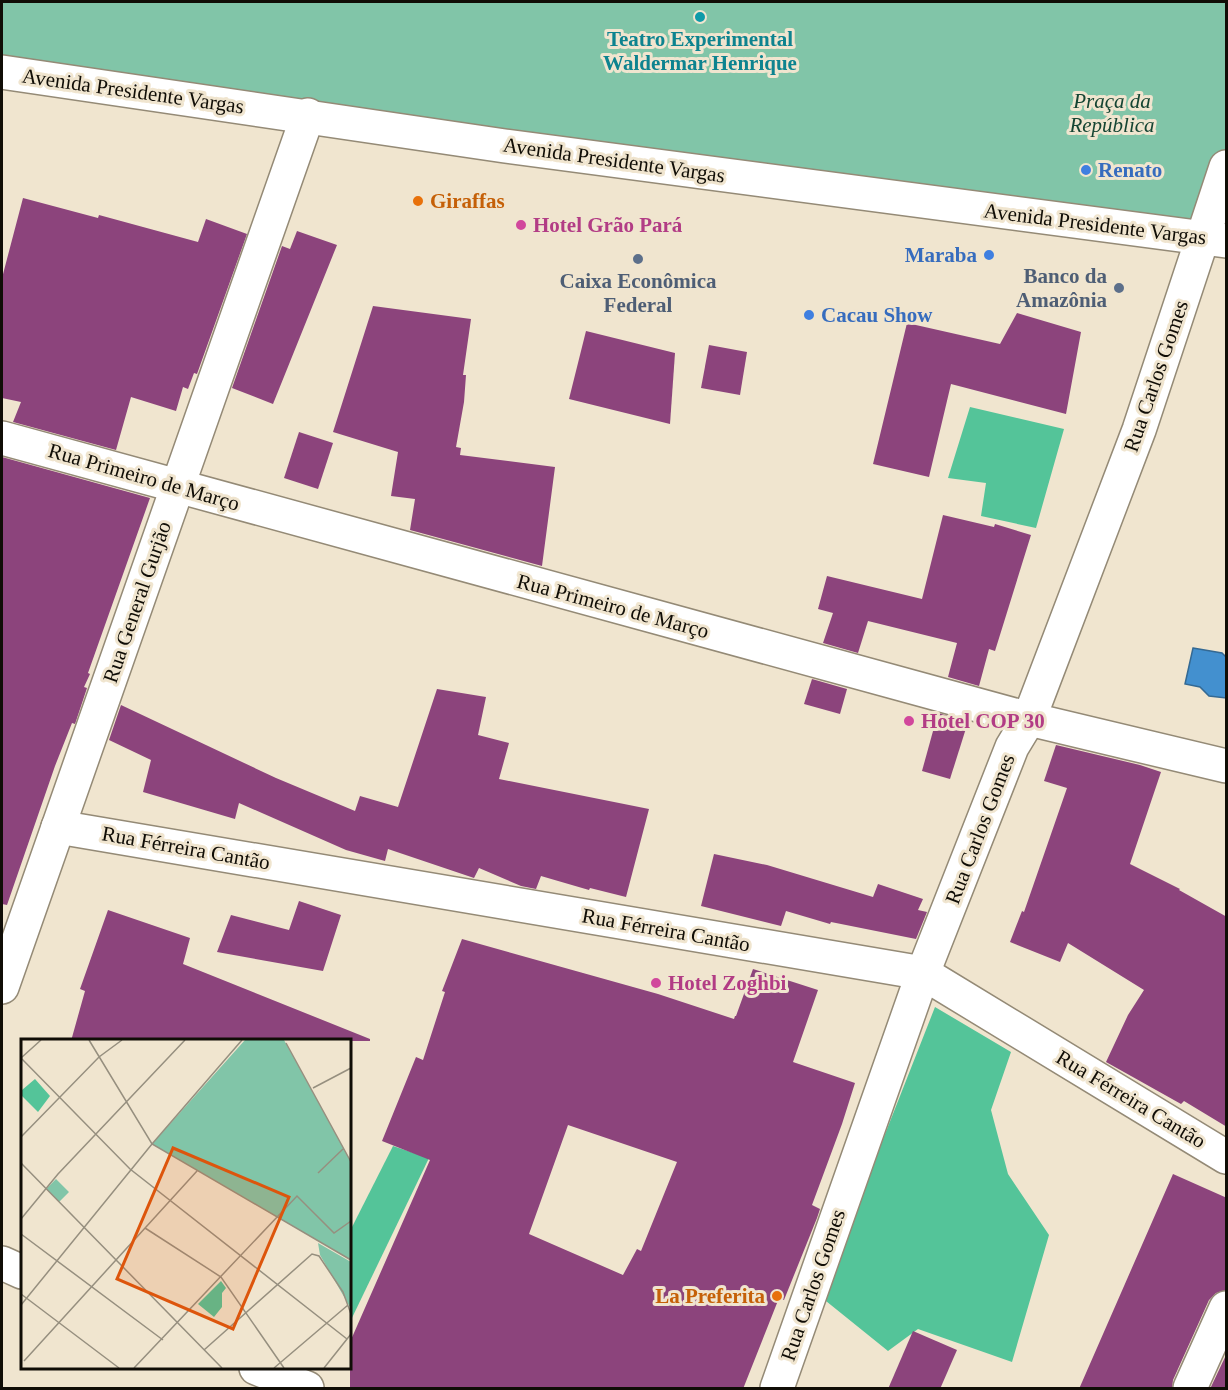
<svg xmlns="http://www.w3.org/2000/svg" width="1228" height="1390" font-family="Georgia,serif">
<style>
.green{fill:#81c5a8}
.forest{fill:#54c499}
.water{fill:#4390cf;stroke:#346993;stroke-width:1.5}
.building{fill:#8c447c;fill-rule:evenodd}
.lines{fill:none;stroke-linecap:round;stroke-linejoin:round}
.minor-casing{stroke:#948a76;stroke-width:36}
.major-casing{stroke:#948a76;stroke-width:36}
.minor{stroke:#fff;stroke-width:33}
.major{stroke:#fff;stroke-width:33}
.culture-dot{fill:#0f9aa8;stroke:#f0e5cf;stroke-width:2}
.shop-dot{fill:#3f7fe0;stroke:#f0e5cf;stroke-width:2}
.food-dot{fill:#e8710a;stroke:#f0e5cf;stroke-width:2}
.hotel-dot{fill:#d1479c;stroke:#f0e5cf;stroke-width:2}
.service-dot{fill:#5c6f8a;stroke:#f0e5cf;stroke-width:2}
.labels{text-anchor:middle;stroke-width:6;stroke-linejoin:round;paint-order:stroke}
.culture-label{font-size:21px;font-weight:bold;fill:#0d838f;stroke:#f0e5cf}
.street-label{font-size:21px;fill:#100d06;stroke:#f0e5cf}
.park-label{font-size:21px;font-style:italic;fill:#154533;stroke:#f0e5cf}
.shop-label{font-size:21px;font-weight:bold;fill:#366cbe;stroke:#f0e5cf;text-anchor:start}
.food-label{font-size:21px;font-weight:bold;fill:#c56008;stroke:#f0e5cf;text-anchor:start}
.hotel-label{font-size:21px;font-weight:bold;fill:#b23c85;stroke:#f0e5cf;text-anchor:start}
.service-label{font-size:21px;font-weight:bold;fill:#4e5e75;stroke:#f0e5cf;text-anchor:end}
.inset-road{fill:none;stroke:#968f7f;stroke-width:1.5}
.view{fill:#dd550c;fill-opacity:0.15;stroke:#dd550c;stroke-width:3}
.inset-edge{fill:none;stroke:#100d06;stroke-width:3}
</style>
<rect width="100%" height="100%" fill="#f0e5cf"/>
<polygon class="green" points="2,2 1226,2 1226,241 2,72"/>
<g class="forest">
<polygon points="970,407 1064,429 1036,528 981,516 986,483 948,478"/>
<polygon points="935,1007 1011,1052 991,1110 1008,1174 1049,1235 1012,1362 918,1329 888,1351 821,1297"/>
<polygon points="393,1146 429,1158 350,1322 350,1231"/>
</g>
<polygon class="water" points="1193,648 1222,653 1226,657 1226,698 1209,696 1200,687 1185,684"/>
<g class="building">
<polygon points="23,198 98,218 99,215 198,242 206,219 247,234 197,374 194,373 188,389 183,387 176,411 131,397 116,450 13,422 21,402 2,398 2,278"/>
<polygon points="297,231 337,245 273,404 232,388 282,246 290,249"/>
<polygon points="373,306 471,319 463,375 466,375 464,402 456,447 461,448 460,455 555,467 542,566 410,530 415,499 391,496 398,452 333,432"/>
<polygon points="1017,313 1081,332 1066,414 951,384 929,477 873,464 907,323 1000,344"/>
<polygon points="586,331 675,353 670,424 569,399"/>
<polygon points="709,345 747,352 740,395 701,388"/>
<polygon points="299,432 333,443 318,489 284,478"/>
<polygon points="2,457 150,498 88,673 90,674 84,687 87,688 75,724 72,723 55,766 7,905 2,904"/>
<polygon points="943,515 994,527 995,524 1031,535 995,651 989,649 979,686 948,677 957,643 868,621 858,653 823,643 833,613 818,609 827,576 922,599"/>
<polygon points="812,679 847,689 840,714 804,704"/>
<polygon points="437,689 486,697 478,735 509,743 499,779 649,809 626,897 590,888 589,890 541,876 536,889 521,886 479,868 474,878 388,849 385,861 346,850 239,803 235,819 143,792 151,760 109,740 121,705 276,778 355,811 360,796 398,807"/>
<polygon points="938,713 968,722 950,779 922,771"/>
<polygon points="1056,745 1140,765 1161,772 1130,864 1180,889 1179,890 1227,917 1227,1127 1184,1101 1181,1104 1106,1062 1128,1015 1144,990 1068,943 1060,962 1010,942 1022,911 1024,912 1067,788 1044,781"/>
<polygon points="714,854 767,865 873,897 878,884 923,899 918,910 927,912 916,939 831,922 830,924 786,911 781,926 701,906"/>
<polygon points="299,901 341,915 323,971 217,952 231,915 289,930"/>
<polygon points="108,910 190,938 183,964 370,1039 370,1041 71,1041 85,991 80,989"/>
<path d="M 462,939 L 658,994 L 734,1019 L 735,1016 L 736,1016 L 753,969 L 818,990 L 793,1062 L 855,1083 L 842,1124 L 812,1205 L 820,1209 L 817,1218 L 784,1300 L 779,1298 L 743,1389 L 350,1389 L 350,1342 L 430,1160 L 382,1141 L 416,1057 L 423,1060 L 445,992 L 442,991 ZM 568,1125 L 677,1162 L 641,1251 L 637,1249 L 623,1275 L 529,1234 Z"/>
<polygon points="1173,1174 1227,1198 1227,1290 1216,1293 1209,1300 1173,1380 1172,1389 1079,1389"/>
<polygon points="913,1331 957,1350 940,1389 888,1389"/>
<polygon points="1227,1353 1227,1389 1210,1389"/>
</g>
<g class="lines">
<defs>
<g id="minor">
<polyline points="2,438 1029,719 1226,766"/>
<polyline points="58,827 923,973 1226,1157"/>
<polyline points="2,987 308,115"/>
<polyline points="2,1263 22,1272"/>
<polyline points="256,1368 307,1388"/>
<polyline points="777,1388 923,973 1012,747 1029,719 1139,430 1226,167"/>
<polyline points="1190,1388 1226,1308"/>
</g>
<polyline id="major" points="2,72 505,146 1226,241"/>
</defs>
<use href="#minor" class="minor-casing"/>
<use href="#major" class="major-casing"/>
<use href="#minor" class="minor"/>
<use href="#major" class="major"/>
</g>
<circle class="culture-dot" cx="700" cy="17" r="6"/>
<g class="shop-dot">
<circle cx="1086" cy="170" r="6"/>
<circle cx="989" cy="255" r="6"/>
<circle cx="809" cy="315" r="6"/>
</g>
<g class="food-dot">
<circle cx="418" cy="201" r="6"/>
<circle cx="777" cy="1296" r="6"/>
</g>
<g class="hotel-dot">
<circle cx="521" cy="225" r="6"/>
<circle cx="909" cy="721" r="6"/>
<circle cx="656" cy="983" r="6"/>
</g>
<g class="service-dot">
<circle cx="638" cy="259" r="6"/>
<circle cx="1119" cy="288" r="6"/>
</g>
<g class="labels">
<g class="culture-label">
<text x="700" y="46">Teatro Experimental<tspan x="700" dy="24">Waldermar Henrique</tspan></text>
</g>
<g class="street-label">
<text transform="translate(133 91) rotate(8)" y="7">Avenida Presidente Vargas</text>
<text transform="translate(614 160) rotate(8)" y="7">Avenida Presidente Vargas</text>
<text transform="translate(1095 224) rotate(7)" y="7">Avenida Presidente Vargas</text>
<text transform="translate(1156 376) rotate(-71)" y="7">Rua Carlos Gomes</text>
<text transform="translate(144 477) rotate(16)" y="7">Rua Primeiro de Março</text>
<text transform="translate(137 602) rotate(-71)" y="7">Rua General Gurjão</text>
<text transform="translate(613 606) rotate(15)" y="7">Rua Primeiro de Março</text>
<text transform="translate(980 829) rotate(-69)" y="7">Rua Carlos Gomes</text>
<text transform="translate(186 848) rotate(10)" y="7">Rua Férreira Cantão</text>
<text transform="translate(666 930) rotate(10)" y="7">Rua Férreira Cantão</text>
<text transform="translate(1131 1099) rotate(31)" y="7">Rua Férreira Cantão</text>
<text transform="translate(813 1285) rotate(-71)" y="7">Rua Carlos Gomes</text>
</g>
<g class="park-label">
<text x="1112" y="108">Praça da<tspan x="1112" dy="24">República</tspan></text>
</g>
<g class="shop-label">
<text x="1098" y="177">Renato</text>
<text x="977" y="262" text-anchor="end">Maraba</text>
<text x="821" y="322">Cacau Show</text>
</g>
<g class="food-label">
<text x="430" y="208">Giraffas</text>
<text x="765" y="1303" text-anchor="end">La Preferita</text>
</g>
<g class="hotel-label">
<text x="533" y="232">Hotel Grão Pará</text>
<text x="921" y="728">Hotel COP 30</text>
<text x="668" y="990">Hotel Zoghbi</text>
</g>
<g class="service-label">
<text x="1107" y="283">Banco da<tspan x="1107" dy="24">Amazônia</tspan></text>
<text x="638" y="288" text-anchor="middle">Caixa Econômica<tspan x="638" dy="24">Federal</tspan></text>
</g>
</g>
<g transform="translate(21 1039)">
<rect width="330" height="330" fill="#f0e5cf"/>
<path d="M 224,1 L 263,1 L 330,123 L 330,221 L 131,105 ZM 35,140 L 48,153 L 38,163 L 25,150 ZM 297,204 L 330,223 L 330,270 L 299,216 Z" fill="#81c5a8"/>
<path d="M 14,40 L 29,57 L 17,73 L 0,56 L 1,51 ZM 200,242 L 205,249 L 201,254 L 201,268 L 193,278 L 177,265 Z" fill="#54c499"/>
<path class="inset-road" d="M 68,1 L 131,105 L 330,221M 265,4 L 330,123M 0,19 L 109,130 L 326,300M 0,19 L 20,1M 292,49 L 330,29M 0,98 L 78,18 L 101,1M 131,105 L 221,1M 0,124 L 201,329M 297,134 L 322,110M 0,180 L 37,135 L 164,1M 124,189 L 200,238 L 263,329M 0,195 L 142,301M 0,255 L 98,329M 0,266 L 131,105M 183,311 L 291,215 L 298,217 L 322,253 L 330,275M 3,322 L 176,132M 113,329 L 276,157 L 313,194 L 330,182M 253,329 L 327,266M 303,329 L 330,295"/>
<path class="view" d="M 152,109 L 268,158 L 212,290 L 96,240 Z"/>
<rect width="330" height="330" class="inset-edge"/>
</g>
<rect width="1228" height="1390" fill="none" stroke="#100d06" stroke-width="6"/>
</svg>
